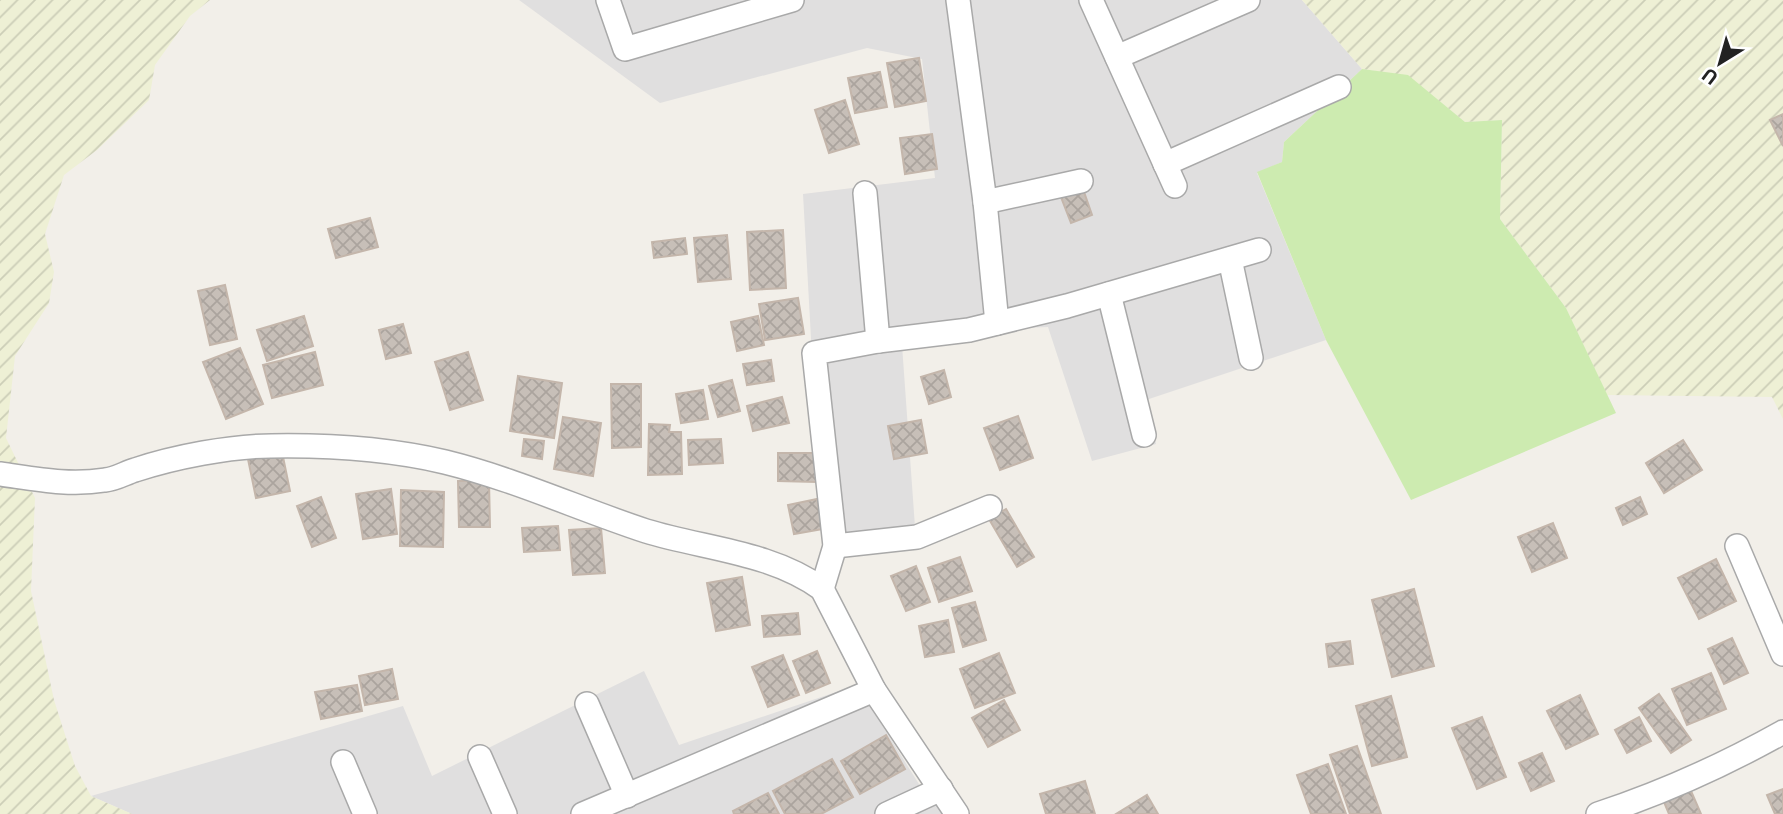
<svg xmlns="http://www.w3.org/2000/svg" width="1783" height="814" font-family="'Open Sans',sans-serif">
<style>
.residential{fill:#e0dfdf}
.farmland{fill:url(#farmland-furrows)}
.grass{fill:#cdebb0}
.building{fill:url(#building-cross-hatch);stroke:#c4b6ab;stroke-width:2}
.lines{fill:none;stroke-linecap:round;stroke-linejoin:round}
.minor-casing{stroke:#a9a9a9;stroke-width:26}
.minor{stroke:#fff;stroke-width:23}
</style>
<defs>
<pattern id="farmland-furrows" width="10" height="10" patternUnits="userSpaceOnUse" patternTransform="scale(1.75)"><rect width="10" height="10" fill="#eef0d5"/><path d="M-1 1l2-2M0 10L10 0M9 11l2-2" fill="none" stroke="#ccceb7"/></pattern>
<pattern id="building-cross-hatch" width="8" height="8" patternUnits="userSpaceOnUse" patternTransform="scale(1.75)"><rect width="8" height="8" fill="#c7bfb8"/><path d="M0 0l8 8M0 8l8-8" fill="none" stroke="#aba49e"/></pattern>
</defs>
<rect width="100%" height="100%" fill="#f2efe9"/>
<g class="residential">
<polygon points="519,0 1302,0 1362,69 1284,142 1282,162 1257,173 1326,340 1146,400 1156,444 1092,461 1048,327 993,329 902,345 916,541 823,554 803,194 935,178 922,59 867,48 660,103"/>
<polygon points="644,671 679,745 857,685 922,789 948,814 132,814 91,796 403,706 432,776"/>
</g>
<g class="farmland">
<polygon points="0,0 210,0 190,16 155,65 149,100 97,150 64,175 45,234 54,272 49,303 15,356 6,438 35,498 31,591 54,700 75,766 91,796 132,814 0,814"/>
<polygon points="1302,0 1783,0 1783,419 1772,397 1607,395 1566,308 1500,219 1502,120 1465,122 1408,76 1362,69"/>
</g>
<polygon class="grass" points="1362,69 1408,75 1465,122 1502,120 1500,219 1566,308 1616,413 1411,500 1326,340 1257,172 1282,162 1284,142"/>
<g class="building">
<polygon points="919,58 926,101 895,107 887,63"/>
<polygon points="880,72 887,107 855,113 848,78"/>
<polygon points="845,100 859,144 829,153 815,110"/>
<polygon points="1783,114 1783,146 1770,120"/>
<polygon points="932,134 937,169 905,174 900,138"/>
<polygon points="1083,189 1092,215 1071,223 1061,197"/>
<polygon points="370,218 378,247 336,258 328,229"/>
<polygon points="783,230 786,288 750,290 747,232"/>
<polygon points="727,235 731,279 698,282 694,238"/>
<polygon points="685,238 687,254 654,258 652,242"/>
<polygon points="225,285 237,339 210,345 198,291"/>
<polygon points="798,298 804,334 765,340 759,304"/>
<polygon points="304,316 313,346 267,361 257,330"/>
<polygon points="758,316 764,345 737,351 731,322"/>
<polygon points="403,324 411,353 386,359 379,330"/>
<polygon points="240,348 263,404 226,419 203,362"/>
<polygon points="315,352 323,385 272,398 263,365"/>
<polygon points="468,352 483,400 450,410 435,362"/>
<polygon points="771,360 774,381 747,385 743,364"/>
<polygon points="944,370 951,397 929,404 921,377"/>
<polygon points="518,376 562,383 554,438 510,431"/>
<polygon points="732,380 740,411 718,417 709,386"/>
<polygon points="611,384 641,384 641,447 612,448"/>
<polygon points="703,390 708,419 681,423 676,394"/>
<polygon points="782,397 789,423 753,431 747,406"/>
<polygon points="1018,416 1033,458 1000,470 984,428"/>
<polygon points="563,417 601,423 593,476 554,469"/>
<polygon points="921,420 927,453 894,459 888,426"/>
<polygon points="649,424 670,425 669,432 681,432 682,474 648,475"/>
<polygon points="524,439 544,441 542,459 522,456"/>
<polygon points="721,439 723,463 689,465 688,440"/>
<polygon points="1683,440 1702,470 1664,493 1646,463"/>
<polygon points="282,452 290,491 256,498 248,459"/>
<polygon points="778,453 816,453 816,482 778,481"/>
<polygon points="458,481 489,481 490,527 459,527"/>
<polygon points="391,489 397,534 363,539 356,494"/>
<polygon points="401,490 444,492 443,547 400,546"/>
<polygon points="321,497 336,538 312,547 297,506"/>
<polygon points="1640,497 1647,514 1623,525 1616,508"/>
<polygon points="817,499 823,529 794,534 788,505"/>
<polygon points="1006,509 1034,557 1017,567 989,519"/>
<polygon points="1553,523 1567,558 1532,572 1518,537"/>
<polygon points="558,526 560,550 524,552 522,528"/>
<polygon points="601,528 605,573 573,575 569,530"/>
<polygon points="960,557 972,591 939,602 928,568"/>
<polygon points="1716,559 1736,601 1699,619 1678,578"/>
<polygon points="916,566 930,602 906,611 891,576"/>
<polygon points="742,577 750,625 716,631 707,583"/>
<polygon points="1414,589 1434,666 1392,677 1372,600"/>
<polygon points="975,602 986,640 963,647 952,608"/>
<polygon points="798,613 800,634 764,637 762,616"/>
<polygon points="948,620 954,652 925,657 919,626"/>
<polygon points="1732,638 1748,673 1724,684 1708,649"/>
<polygon points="1350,641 1353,664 1329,667 1326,644"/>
<polygon points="817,651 830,683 806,693 793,661"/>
<polygon points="999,653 1015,693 975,708 960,669"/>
<polygon points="783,655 799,695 768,707 752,667"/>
<polygon points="392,669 398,699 365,705 359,676"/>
<polygon points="1711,673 1726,709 1687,725 1672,689"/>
<polygon points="357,685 362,711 321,719 315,692"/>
<polygon points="1659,694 1691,740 1671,753 1639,708"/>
<polygon points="1580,695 1598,734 1566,749 1547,711"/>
<polygon points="1391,696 1407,757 1372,766 1356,706"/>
<polygon points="1004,700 1020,730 988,747 972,718"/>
<polygon points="1482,717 1506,777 1477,789 1452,728"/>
<polygon points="1639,717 1651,741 1627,753 1615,730"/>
<polygon points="886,735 905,769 860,794 841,761"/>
<polygon points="1357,746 1381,814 1350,814 1330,755"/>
<polygon points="1542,753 1554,781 1531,791 1519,763"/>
<polygon points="832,759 853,797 821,814 785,814 773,791"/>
<polygon points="1328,764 1346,814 1311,814 1297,775"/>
<polygon points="1085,781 1095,814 1046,814 1040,794"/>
<polygon points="1783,789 1783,814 1775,814 1767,795"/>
<polygon points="1691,791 1701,814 1669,814 1664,802"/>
<polygon points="768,793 779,814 734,814 733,811"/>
<polygon points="1147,795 1158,814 1116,814"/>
</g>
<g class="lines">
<defs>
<g id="minor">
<polyline points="608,0 625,49 792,0"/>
<polyline points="958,0 985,202 997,323"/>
<polyline points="1091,0 1175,186"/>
<polyline points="1117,57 1248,0"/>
<polyline points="1165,164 1339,87"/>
<polyline points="865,193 878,341"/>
<polyline points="985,202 1081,181"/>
<polyline points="1230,259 1251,358"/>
<polyline points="1109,294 1144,435"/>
<path d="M 0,474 C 36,479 69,486 105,480 C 116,479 125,473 135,470 C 174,457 231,446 271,446 C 329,445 389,449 445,462 C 514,479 579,509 646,531 C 705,549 771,552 822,589 L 874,690 L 957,814"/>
<polyline points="835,546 917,537 990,507"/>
<polyline points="1737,546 1783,654"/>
<polyline points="822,589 835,546 814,353 878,341 969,330 1067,306 1259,250"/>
<polyline points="587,704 627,796"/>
<polyline points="480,757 505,814"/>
<polyline points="343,762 365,814"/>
<polyline points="583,814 874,690"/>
<polyline points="887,814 941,789"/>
<path d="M 1598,814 C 1662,793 1724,765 1783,732"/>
</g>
</defs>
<use href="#minor" class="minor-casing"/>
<use href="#minor" class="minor"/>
</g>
<g transform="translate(1720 63) rotate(217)" stroke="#ffffff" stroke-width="5" paint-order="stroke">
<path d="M0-5L12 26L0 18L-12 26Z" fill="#222222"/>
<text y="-10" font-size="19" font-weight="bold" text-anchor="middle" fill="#222222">U</text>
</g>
</svg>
